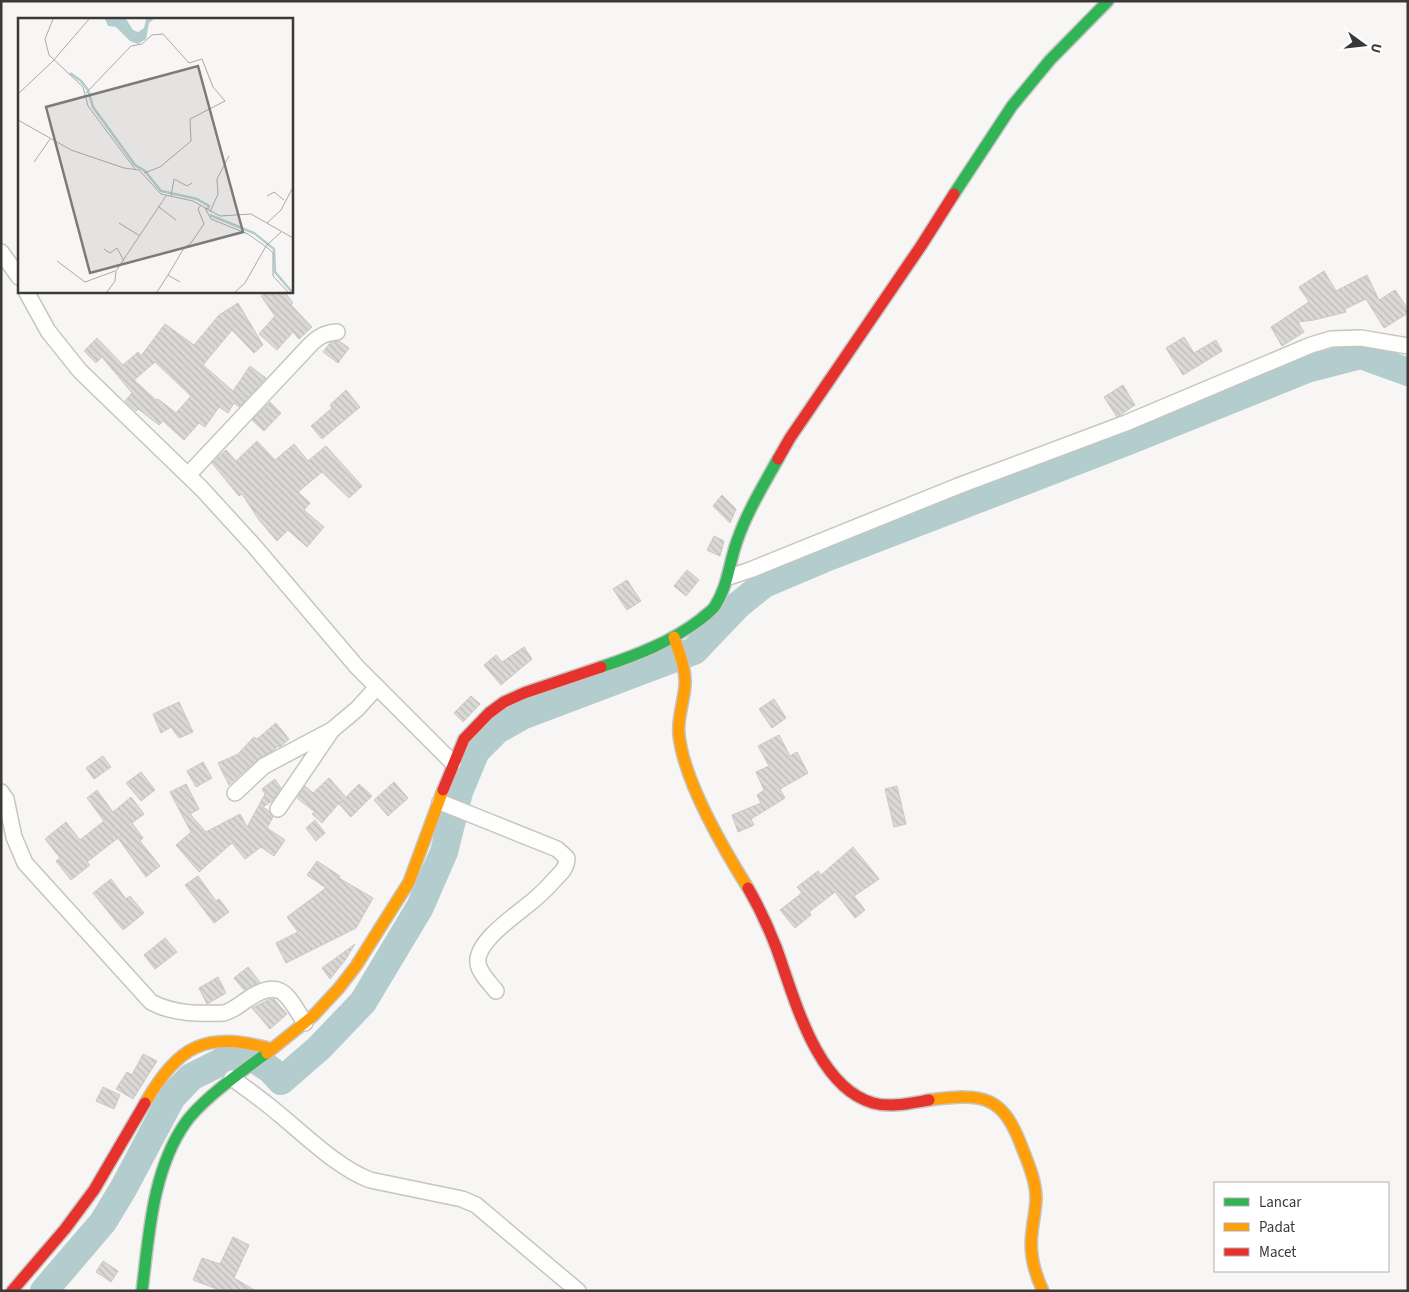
<svg xmlns="http://www.w3.org/2000/svg" width="1409" height="1292" font-family="'Source Sans 3',sans-serif">
<style>
.lines{fill:none;stroke-linecap:round;stroke-linejoin:round}
.river{stroke:#b3cdce;stroke-width:28}
.building{fill:url(#building-back-hatch);stroke:#cbc9c8;fill-rule:evenodd}
.street-casing{stroke:#c6c5c3;stroke-width:18}
.fast-casing{stroke:#c6c5c3;stroke-width:14}
.slow-casing{stroke:#c6c5c3;stroke-width:14}
.jam-casing{stroke:#c6c5c3;stroke-width:14}
.street{stroke:#fefefd;stroke-width:15}
.fast{stroke:#30b455;stroke-width:11}
.slow{stroke:#ff9f0a;stroke-width:11}
.jam{stroke:#e5322d;stroke-width:11}
.inset-river{fill:none;stroke:#b3cdce;stroke-width:2.5}
.inset-road{fill:none;stroke:#acaaa9;stroke-width:1}
.view{fill:#7c7b7a;fill-opacity:0.15;stroke:#7c7b7a;stroke-width:2.5}
.inset-edge{fill:none;stroke:#3a3938;stroke-width:2.5}
</style>
<defs>
<pattern id="building-back-hatch" width="6" height="6" patternUnits="userSpaceOnUse" patternTransform="scale(1.25)"><rect width="6" height="6" fill="#dad9d7"/><path d="M-1 5l2 2M0 0l6 6M5-1l2 2" fill="none" stroke="#bcbbb9"/></pattern>
</defs>
<rect width="100%" height="100%" fill="#f8f6f4"/>
<g class="lines">
<polyline class="river" points="44,1291 103,1222 123,1189 172,1097 191,1077 243,1051 271,1070 281,1081 319,1048 363,1002 420,907 444,852 459,792 476,751 497,730 522,716 694,651 737,606 764,584 823,559 1131,440 1307,369 1361,355 1408,372"/>
</g>
<g class="building">
<polygon points="1324,271 1336,291 1367,275 1379,300 1395,290 1408,309 1408,313 1384,328 1366,299 1345,309 1346,312 1314,320 1298,322 1304,332 1282,346 1271,327 1309,302 1299,287"/>
<polygon points="267,291 284,291 293,303 291,305 312,327 299,339 293,332 277,350 259,334 275,316 261,296"/>
<path d="M 238,303 L 263,345 L 254,353 L 232,330 L 203,365 L 233,391 L 250,366 L 266,378 L 239,407 L 234,403 L 228,413 L 219,407 L 205,427 L 199,423 L 184,440 L 163,421 L 159,425 L 138,409 L 136,411 L 128,404 L 125,401 L 132,393 L 102,357 L 96,363 L 84,351 L 97,338 L 123,365 L 138,352 L 141,356 L 165,324 L 194,345 L 219,315 ZM 155,362 L 191,396 L 176,413 L 158,399 L 156,400 L 134,380 Z"/>
<polygon points="1184,337 1194,353 1216,340 1222,351 1183,375 1166,348"/>
<polygon points="339,341 349,348 338,363 323,352 330,343"/>
<polygon points="1123,385 1135,405 1117,417 1104,397"/>
<polygon points="346,390 360,407 322,439 311,426 332,408 330,405"/>
<polygon points="270,402 281,413 264,431 252,420"/>
<polygon points="257,441 275,460 294,444 308,461 326,446 362,486 349,498 322,472 298,492 310,503 304,510 324,527 307,547 288,530 277,541 259,520 242,494 239,496 212,463 226,450 236,461"/>
<polygon points="722,495 736,509 730,523 713,506"/>
<polygon points="714,536 724,541 720,556 707,550"/>
<polygon points="687,570 699,580 686,596 674,586"/>
<polygon points="627,580 641,601 627,610 613,589"/>
<polygon points="524,647 532,659 501,685 484,665 496,655 502,662"/>
<polygon points="471,696 480,704 463,722 454,713"/>
<polygon points="774,699 786,718 772,728 759,709"/>
<polygon points="179,702 193,732 179,738 171,727 161,733 153,714"/>
<polygon points="276,723 289,739 281,746 279,747 278,746 274,750 258,759 229,785 218,763 238,754 254,737 257,739"/>
<polygon points="779,735 790,756 797,752 808,773 780,789 785,798 751,819 754,825 738,832 732,815 761,803 757,795 764,790 756,772 769,766 758,746"/>
<polygon points="103,756 111,767 94,779 86,768"/>
<polygon points="203,762 212,778 196,787 187,771"/>
<polygon points="141,772 155,790 141,801 126,783"/>
<polygon points="329,778 345,796 322,823 312,814 315,812 297,798 305,786 313,793"/>
<polygon points="275,779 281,788 272,801 263,807 269,811 273,817 267,828 285,840 274,856 261,847 245,859 232,843 199,872 176,845 191,832 170,792 186,784 199,809 190,814 206,832 240,814 247,827 265,794 262,789"/>
<polygon points="394,782 408,798 388,816 374,800"/>
<polygon points="359,784 372,796 351,817 339,804"/>
<polygon points="897,786 906,824 894,827 885,789"/>
<polygon points="97,790 113,812 131,797 144,814 132,823 143,838 140,841 160,866 146,877 118,838 87,862 90,865 71,880 56,861 60,858 45,839 66,822 80,840 104,821 87,798"/>
<polygon points="315,820 325,833 316,841 306,828"/>
<polygon points="853,847 879,879 854,896 865,910 855,918 835,892 809,912 811,915 795,928 780,910 802,893 797,887 818,871 821,875"/>
<polygon points="317,861 340,876 339,878 373,898 356,928 286,963 276,943 298,932 287,917 326,888 307,875"/>
<polygon points="198,876 216,901 219,899 229,912 214,923 185,885"/>
<polygon points="111,879 126,899 130,896 144,913 123,930 93,893"/>
<polygon points="165,938 177,952 155,969 144,955"/>
<polygon points="355,944 346,959 330,979 322,968"/>
<polygon points="248,967 260,982 244,990 234,978"/>
<polygon points="218,977 226,993 207,1004 199,988"/>
<polygon points="270,999 274,999 287,1014 270,1029 252,1008"/>
<polygon points="143,1054 157,1061 133,1099 116,1089 127,1072 132,1075"/>
<polygon points="103,1087 120,1095 114,1109 96,1101"/>
<polygon points="233,1237 249,1245 234,1278 256,1291 222,1291 193,1280 202,1258 220,1264"/>
<polygon points="103,1261 118,1271 111,1282 96,1272"/>
</g>
<g class="lines">
<defs>
<g id="street">
<polyline points="1,252 19,277"/>
<polyline points="26,291 48,331 80,371 202,489 255,547 357,667 453,763"/>
<path d="M 188,475 L 310,345 C 319,336 325,333 337,332"/>
<polyline points="729,577 750,570 958,486 1126,423 1311,345 1331,339 1361,338 1408,346"/>
<path d="M 1,792 L 6,799 L 14,837 L 25,863 L 151,1002 C 173,1014 199,1014 224,1013 C 234,1010 240,1004 248,999 C 282,976 288,997 305,1023"/>
<polyline points="235,793 264,766 332,730 357,709 377,687"/>
<path d="M 440,802 L 557,849 L 567,858 C 567,867 562,872 556,878 C 550,885 542,893 535,899 C 519,913 475,941 478,963 C 479,973 490,983 496,991"/>
<polyline points="278,809 330,733"/>
<path d="M 232,1078 C 248,1090 264,1101 279,1114 C 307,1137 337,1167 370,1180 L 462,1199 L 476,1205 L 578,1291"/>
</g>
<g id="fast">
<polyline points="954,194 1012,106 1050,60 1108,1"/>
<path d="M 601,667 C 637,655 671,642 701,619 C 705,615 712,611 715,606 C 728,586 729,563 737,541 C 747,512 763,486 778,459"/>
<path d="M 142,1291 C 149,1235 152,1170 186,1122 C 204,1098 242,1071 267,1053"/>
</g>
<g id="slow">
<path d="M 674,637 C 679,653 686,668 685,685 C 684,702 677,718 679,735 C 684,782 723,848 748,888"/>
<polyline points="267,1053 313,1016 339,988 356,966 409,882 443,790"/>
<path d="M 929,1100 C 985,1093 1003,1095 1023,1150 C 1029,1165 1036,1182 1036,1198 C 1036,1209 1033,1221 1032,1232 C 1029,1253 1034,1272 1043,1291"/>
<path d="M 145,1103 C 180,1044 205,1031 272,1049"/>
</g>
<g id="jam">
<polyline points="778,459 790,438 921,246 954,194"/>
<polyline points="443,790 464,739 489,713 504,702 524,693 601,667"/>
<path d="M 748,888 C 759,907 768,926 776,947 C 794,996 816,1087 873,1103 C 890,1108 911,1103 929,1100"/>
<polyline points="12,1291 65,1229 94,1190 145,1103"/>
</g>
</defs>
<use href="#street" class="street-casing"/>
<use href="#fast" class="fast-casing"/>
<use href="#slow" class="slow-casing"/>
<use href="#jam" class="jam-casing"/>
<use href="#street" class="street"/>
<use href="#fast" class="fast"/>
<use href="#slow" class="slow"/>
<use href="#jam" class="jam"/>
</g>
<g transform="translate(18 18)">
<rect width="275" height="275" fill="#f8f6f4"/>
<path d="M 87,1 L 108,1 L 115,12 L 120,14 L 126,10 L 128,1 L 136,1 L 131,5 L 128,21 L 120,26 L 112,23 L 98,9 L 90,8 Z" fill="#b3cdce"/>
<path class="inset-river" d="M 52,55 L 63,63 L 70,72 L 75,89 L 117,147 L 127,153 L 143,173 L 179,181 L 191,188 L 189,192M 192,197 L 236,215 L 256,231 L 257,254 L 274,274"/>
<path class="inset-road" d="M 35,1 L 27,21 L 31,37 L 65,69 L 70,88 L 117,151M 68,75 L 113,28 L 124,26 L 134,17 L 145,16 L 171,45 L 184,41 L 195,69 L 207,83 L 172,101 L 173,123 L 142,149 L 126,155M 0,76 L 35,43 L 71,1M 0,102 L 53,132 L 106,150 L 121,152 L 143,176 L 175,183 L 202,198 L 233,196 L 275,220M 16,144 L 32,121M 153,178 L 156,161 L 169,168 L 174,165M 249,178 L 256,174 L 266,182M 141,189 L 158,202M 187,190 L 193,201 L 230,216 L 251,231 L 255,235 L 255,258 L 270,274M 192,194 L 200,176 L 199,161 L 211,138M 101,205 L 122,218M 249,205 L 263,192 L 274,171M 86,231 L 92,235 L 99,230 L 106,243M 39,243 L 67,264 L 97,253M 162,264 L 150,257 L 166,230 L 173,225 L 186,206 L 180,191 L 183,187M 89,274 L 97,263 L 98,253 L 148,178M 139,274 L 150,257M 217,274 L 227,265 L 248,228 L 263,214"/>
<path class="view" d="M 180,48 L 225,214 L 72,255 L 28,89 Z"/>
<rect width="275" height="275" class="inset-edge"/>
</g>
<rect width="1409" height="1292" fill="none" stroke="#3a3938" stroke-width="5"/>
<rect x="1214" y="1182" width="175" height="90" fill="#ffffff" stroke="#b0b0af"/>
<rect x="1224" y="1198" width="25" height="8" fill="#30b455" stroke="#b0b0af"/>
<text x="1259" y="1207" font-size="15" fill="#3a3938">Lancar</text>
<rect x="1224" y="1223" width="25" height="8" fill="#ff9f0a" stroke="#b0b0af"/>
<text x="1259" y="1232" font-size="15" fill="#3a3938">Padat</text>
<rect x="1224" y="1248" width="25" height="8" fill="#e5322d" stroke="#b0b0af"/>
<text x="1259" y="1257" font-size="15" fill="#3a3938">Macet</text>
<g transform="translate(1364 45) rotate(105)" stroke="#ffffff" stroke-width="4" paint-order="stroke">
<path d="M0-4L9 19L0 12L-9 19Z" fill="#3a3938"/>
<text y="-8" font-size="14" font-weight="bold" text-anchor="middle" fill="#3a3938">U</text>
</g>
</svg>
